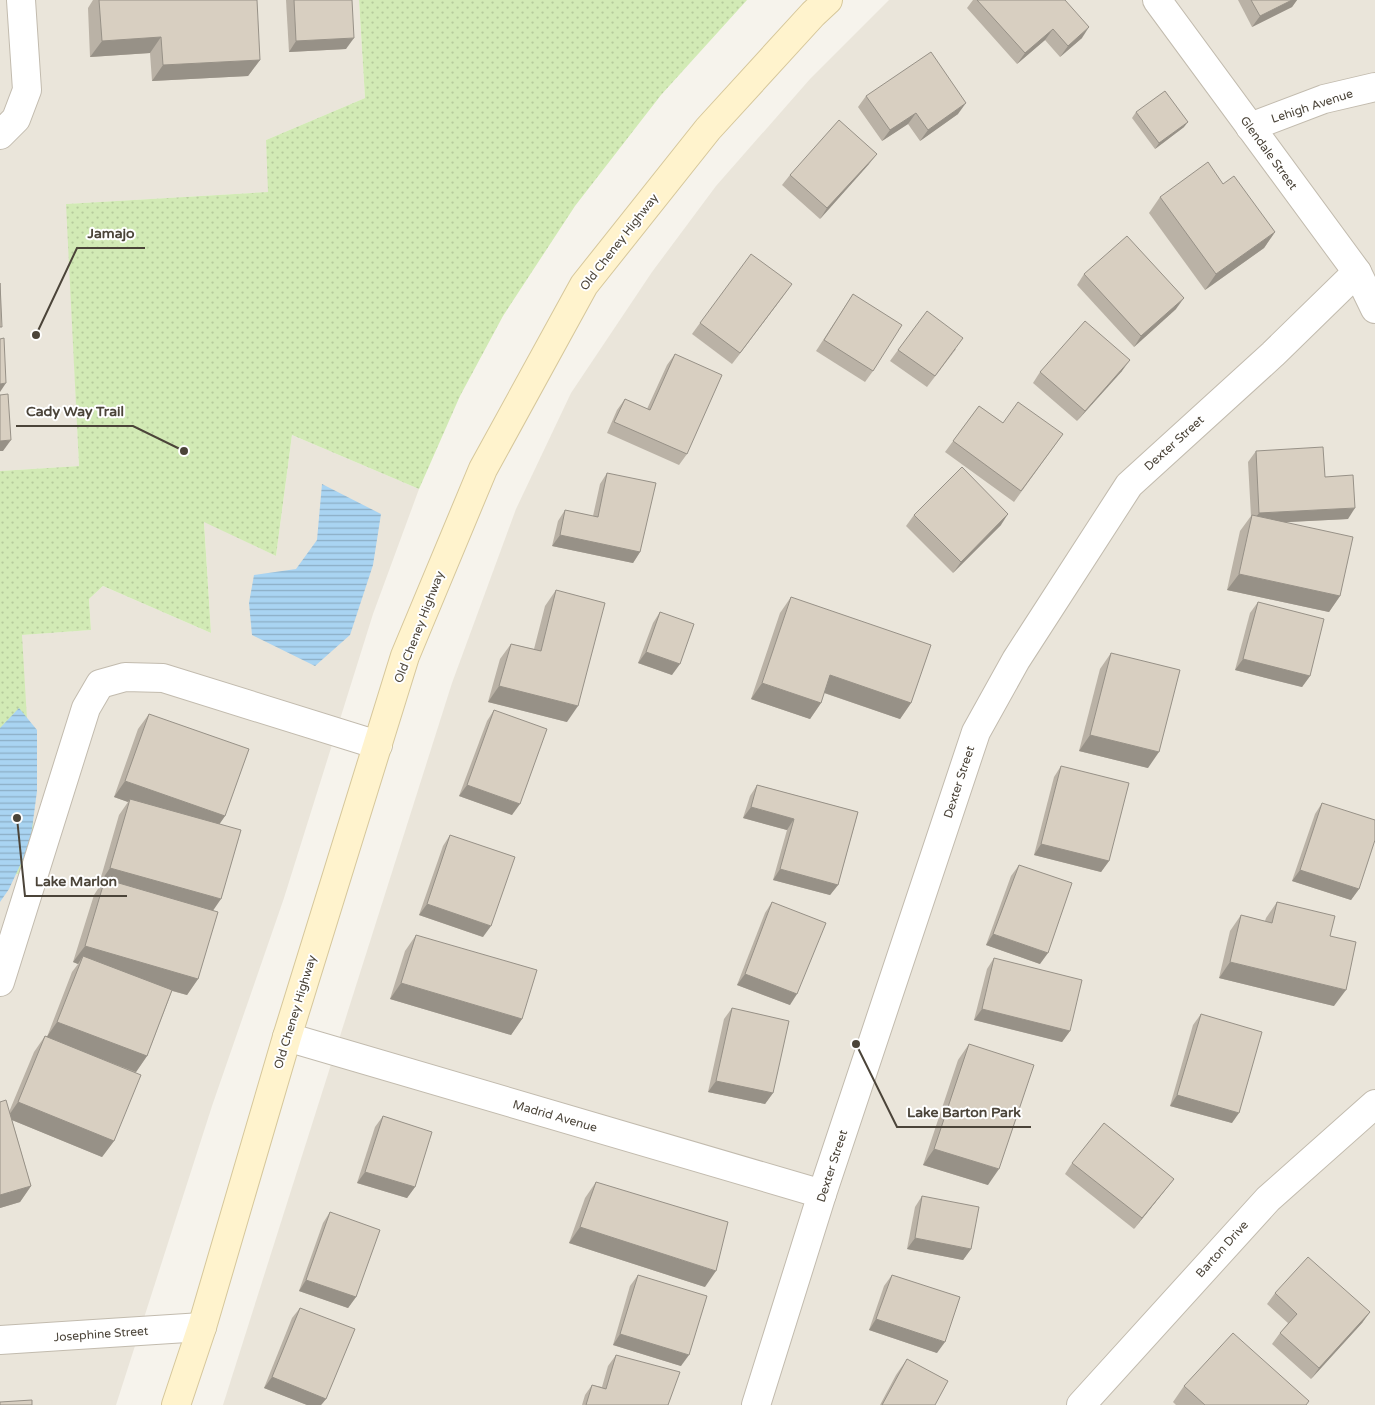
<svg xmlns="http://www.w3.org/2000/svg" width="1375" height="1405" font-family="'Varela Round',sans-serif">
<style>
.residential{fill:#eae5da}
.green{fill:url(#green-dots)}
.water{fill:url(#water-rules)}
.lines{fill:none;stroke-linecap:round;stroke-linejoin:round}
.street-casing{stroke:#c2bbae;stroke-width:30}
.secondary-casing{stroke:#d6c79b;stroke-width:30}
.street{stroke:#fff;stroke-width:28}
.secondary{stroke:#fff3cd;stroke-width:28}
.wall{fill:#bab2a6}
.shaded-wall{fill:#979187}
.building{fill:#d8cfc1;stroke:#979187}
.labels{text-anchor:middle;stroke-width:4;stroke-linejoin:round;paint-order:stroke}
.street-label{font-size:12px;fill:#4b4439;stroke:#fff}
.leader{fill:none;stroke:#4b4439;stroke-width:2}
.callout-dot{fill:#4b4439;stroke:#fff;stroke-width:2}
.callout-label{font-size:14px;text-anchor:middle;font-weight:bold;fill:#4b4439;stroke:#fff;stroke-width:4;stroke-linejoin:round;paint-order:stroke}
</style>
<defs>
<pattern id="green-dots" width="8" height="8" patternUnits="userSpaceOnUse" patternTransform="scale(1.25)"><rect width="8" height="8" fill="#d2eab5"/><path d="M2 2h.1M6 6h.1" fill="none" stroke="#b6ca9c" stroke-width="1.8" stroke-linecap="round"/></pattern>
<pattern id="water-rules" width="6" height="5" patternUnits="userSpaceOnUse" patternTransform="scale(1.25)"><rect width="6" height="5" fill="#a9d4f2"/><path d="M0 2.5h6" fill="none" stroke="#8caec5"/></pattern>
</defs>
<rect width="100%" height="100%" fill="#f6f3ec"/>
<g class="residential">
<polygon points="0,0 359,0 365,98 266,140 269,192 67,204 79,466 0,471"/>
<polygon points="889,0 1375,0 1375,1405 223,1405 452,683 516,509 571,393 652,272 716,186 810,79"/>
<polygon points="292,435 419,489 373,614 284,898 212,1106 116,1405 0,1405 0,877 36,871 21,635 91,630 89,599 103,586 211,633 204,521 276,556"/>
</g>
<polygon class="green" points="359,0 747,0 661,95 575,206 503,316 460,396 419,489 292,435 276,556 204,522 211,633 103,586 89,599 91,630 22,635 36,871 0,877 0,471 79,466 66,204 268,192 266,140 365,98"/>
<g class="water">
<polygon points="322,484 381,514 373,565 350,635 315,666 252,635 249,603 254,575 296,569 317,540"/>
<polygon points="19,708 37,730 37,791 30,844 9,889 0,902 0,728"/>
</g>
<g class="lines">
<defs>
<g id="street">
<polyline points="1157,0 1357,272 1375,309"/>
<polyline points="1250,127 1324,99 1375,87"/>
<polyline points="0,135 16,119 27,90 21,0"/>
<polyline points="0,982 86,708 100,684 125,677 163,678 378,745"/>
<polyline points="287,1037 822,1194"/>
<polyline points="0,1340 202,1327"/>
<polyline points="756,1405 822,1194 976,732 1016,660 1129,485 1273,354 1357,272"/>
<polyline points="1081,1405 1268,1199 1375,1104"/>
</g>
<polyline id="secondary" points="176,1405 202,1327 287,1037 405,656 483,469 584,285 708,129 813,14 828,0"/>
</defs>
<use href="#street" class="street-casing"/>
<use href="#secondary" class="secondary-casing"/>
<use href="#street" class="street"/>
<use href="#secondary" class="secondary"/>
</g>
<g class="wall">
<polygon points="93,0 99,0 260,60 248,76 152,81 150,53 90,57 88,8"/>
<polygon points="286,0 352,0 346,49 289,52"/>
<polygon points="973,0 1065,0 1082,38 1060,57 1045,40 1017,64 967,8"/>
<polygon points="1238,0 1297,0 1292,7 1252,27"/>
<polygon points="866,96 958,114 920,141 908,124 882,141 858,107"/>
<polygon points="1136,112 1184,127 1155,149 1132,118"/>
<polygon points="869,164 820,219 782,185 790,175"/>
<polygon points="1223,184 1275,232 1264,248 1205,290 1149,213 1160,197"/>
<polygon points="1084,274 1176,309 1134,347 1077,285"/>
<polygon points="853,294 873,371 865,382 816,351"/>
<polygon points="784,295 732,364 692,334 700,323"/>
<polygon points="956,349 927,387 890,361 898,350"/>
<polygon points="675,354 687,454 679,465 607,433 617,410 625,399 647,409 667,365"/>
<polygon points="1122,371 1077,421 1033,383 1040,372"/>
<polygon points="979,406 1003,423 1063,434 1014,502 945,452"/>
<polygon points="1256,451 1325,477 1348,519 1286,522 1340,596 1329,612 1227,590 1240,531 1251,516 1248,462"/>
<polygon points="607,473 640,552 633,563 552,546 558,521 565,510 593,516 600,484"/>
<polygon points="914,515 1001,525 953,573 906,526"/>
<polygon points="556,590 567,722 488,702 500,659 511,644 534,649 545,606"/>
<polygon points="791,597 911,703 900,719 824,693 821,703 810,719 751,699 780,613"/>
<polygon points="1258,602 1310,676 1302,687 1235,670 1250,613"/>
<polygon points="660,612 672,675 638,663 653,623"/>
<polygon points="1111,653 1148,768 1079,751 1100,669"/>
<polygon points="494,710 512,815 459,796 487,721"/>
<polygon points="149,714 225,816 219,824 213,910 198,979 187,995 172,991 147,1056 136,1072 114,1141 102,1157 12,1120 31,1186 20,1202 0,1208 0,1102 9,1112 34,1052 45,1036 47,1037 72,972 78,964 73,962 94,895 101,884 99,884 119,815 128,802 114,797 138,729"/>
<polygon points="1061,766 1109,861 1101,872 1034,855 1054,777"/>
<polygon points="757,785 858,812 838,885 830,895 773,880 787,830 743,818 750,796"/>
<polygon points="1322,803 1359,889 1351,900 1292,881 1315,814"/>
<polygon points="450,835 483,937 419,915 443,846"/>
<polygon points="1019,865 1040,964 986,945 1011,876"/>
<polygon points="772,902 790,1005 737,985 765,913"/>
<polygon points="1277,902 1330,936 1334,1006 1219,978 1230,931 1241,915 1265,921 1266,918"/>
<polygon points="416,935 522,1019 511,1035 390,999 405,951"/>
<polygon points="994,958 1070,1031 1062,1042 974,1020 987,969"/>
<polygon points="732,1008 773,1093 765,1104 708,1092 724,1019"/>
<polygon points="1201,1014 1232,1123 1170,1106 1193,1025"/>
<polygon points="969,1044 988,1185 923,1165 958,1060"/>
<polygon points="383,1116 415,1187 407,1198 357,1183 375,1127"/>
<polygon points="1072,1163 1174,1179 1134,1229 1065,1174"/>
<polygon points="596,1182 705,1287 569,1243 585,1198"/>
<polygon points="922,1196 971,1249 963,1260 907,1249 915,1207"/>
<polygon points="330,1212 356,1297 348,1308 299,1291 323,1223"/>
<polygon points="638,1275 681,1366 613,1345 630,1286"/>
<polygon points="892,1275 937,1353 869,1330 884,1286"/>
<polygon points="1275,1293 1370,1312 1362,1323 1311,1379 1272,1344 1280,1333 1288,1323 1267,1304"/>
<polygon points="300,1308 326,1399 321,1405 307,1405 264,1388 292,1318"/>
<polygon points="616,1355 668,1405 582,1405 585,1395 592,1385 602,1387 608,1366"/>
<polygon points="907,1359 935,1405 880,1405 896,1375"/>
<polygon points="1184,1386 1306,1405 1176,1405 1173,1402"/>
</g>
<g class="shaded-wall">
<polygon points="1292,0 1297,0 1292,7 1252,27 1260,16"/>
<polygon points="1089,27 1082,38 1060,57 1068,46"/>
<polygon points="1053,29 1045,40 1017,64 1025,53"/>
<polygon points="161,37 150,53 90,57 102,41"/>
<polygon points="354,38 346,49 289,52 296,41"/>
<polygon points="260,60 248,76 152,81 163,65"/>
<polygon points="966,103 958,114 920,141 928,130"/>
<polygon points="916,113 908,124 882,141 890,130"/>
<polygon points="1188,122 1184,127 1155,149 1159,143"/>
<polygon points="877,154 869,164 820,219 827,208"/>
<polygon points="1275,232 1264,248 1205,290 1216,274"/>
<polygon points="792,284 784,295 732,364 740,353"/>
<polygon points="1184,298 1176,309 1134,347 1141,336"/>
<polygon points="1130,360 1122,371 1077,421 1085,411"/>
<polygon points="6,383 0,392 0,384"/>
<polygon points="11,440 3,451 0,451 0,441"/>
<polygon points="1355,508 1348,519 1251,524 1259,513"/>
<polygon points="1008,514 1001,525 953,573 961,562"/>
<polygon points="560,535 640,552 633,563 552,546"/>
<polygon points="1239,574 1340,596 1329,612 1227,590"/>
<polygon points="646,652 680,664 672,675 638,663"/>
<polygon points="1243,659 1310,676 1302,687 1235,670"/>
<polygon points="830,675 911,703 900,719 819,691"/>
<polygon points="762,683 821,703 810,719 751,699"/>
<polygon points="499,686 578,706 567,722 488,702"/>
<polygon points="1090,735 1159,752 1148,768 1079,751"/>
<polygon points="125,781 225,816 214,832 130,799 128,802 114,797"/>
<polygon points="467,785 520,804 512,815 459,796"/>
<polygon points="751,807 794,819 787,830 743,818"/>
<polygon points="1041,844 1109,861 1101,872 1034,855"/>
<polygon points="110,868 221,899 210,915 105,879 101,884 99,884"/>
<polygon points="780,869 838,885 830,895 773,880"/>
<polygon points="1300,870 1359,889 1351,900 1292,881"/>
<polygon points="427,904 491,926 483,937 419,915"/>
<polygon points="993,934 1048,953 1040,964 986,945"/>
<polygon points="85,946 198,979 187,995 80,964 83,956 78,964 73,962"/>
<polygon points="1230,962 1346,990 1334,1006 1219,978"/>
<polygon points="745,974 797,994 790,1005 737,985"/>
<polygon points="401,983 522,1019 511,1035 390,999"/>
<polygon points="982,1009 1070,1031 1062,1042 974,1020"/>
<polygon points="57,1022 147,1056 136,1072 46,1038"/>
<polygon points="716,1081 773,1093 765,1104 708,1092"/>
<polygon points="1177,1095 1239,1113 1232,1123 1170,1106"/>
<polygon points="18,1102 114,1141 102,1157 7,1118"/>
<polygon points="934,1149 999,1169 988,1185 923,1165"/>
<polygon points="365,1172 415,1187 407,1198 357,1183"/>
<polygon points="1174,1179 1134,1229 1142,1218"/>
<polygon points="31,1186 20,1202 0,1208 0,1195"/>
<polygon points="580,1227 716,1271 705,1287 569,1243"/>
<polygon points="915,1238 971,1249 963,1260 907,1249"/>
<polygon points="306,1280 356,1297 348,1308 299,1291"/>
<polygon points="1370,1312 1362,1323 1311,1379 1319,1368"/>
<polygon points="876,1319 945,1342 937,1353 869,1330"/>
<polygon points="620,1334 689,1355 681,1366 613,1345"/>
<polygon points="272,1377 326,1399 321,1405 307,1405 264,1388"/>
</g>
<g class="building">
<polygon points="99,0 257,0 260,60 163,65 161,37 102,41"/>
<polygon points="294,0 352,0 354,38 296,41"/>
<polygon points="977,0 1065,0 1089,27 1068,46 1053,29 1025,53"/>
<polygon points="1251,0 1292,0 1260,16"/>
<polygon points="931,52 966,103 928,130 916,113 890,130 866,96"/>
<polygon points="1165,91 1188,122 1159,143 1136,112"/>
<polygon points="839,120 877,154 827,208 790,175"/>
<polygon points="1208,162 1223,184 1234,176 1275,232 1216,274 1160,197"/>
<polygon points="1127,236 1184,298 1141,336 1084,274"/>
<polygon points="751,254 792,284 740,353 700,323"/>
<polygon points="0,283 2,327 0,327"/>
<polygon points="853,294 902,325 873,371 824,340"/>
<polygon points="927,311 963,338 935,376 898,350"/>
<polygon points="1085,321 1130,360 1085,411 1040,372"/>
<polygon points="4,338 6,383 0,384 0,339"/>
<polygon points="675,354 722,375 687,454 614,422 625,399 650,410"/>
<polygon points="8,394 11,440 0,441 0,395"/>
<polygon points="1018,402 1063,434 1021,491 953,441 979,406 1003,423"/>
<polygon points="1323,447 1325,477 1353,475 1355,508 1259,513 1256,451"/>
<polygon points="962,467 1008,514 961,562 914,515"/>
<polygon points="607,473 656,483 640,552 560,535 565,510 598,517"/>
<polygon points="1252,515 1353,537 1340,596 1239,574"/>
<polygon points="556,590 605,603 578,706 499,686 511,644 541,651"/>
<polygon points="791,597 931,645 911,703 830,675 821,703 762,683"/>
<polygon points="1258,602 1324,619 1310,676 1243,659"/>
<polygon points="660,612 694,624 680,664 646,652"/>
<polygon points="1111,653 1180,670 1159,752 1090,735"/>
<polygon points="494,710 547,729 520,804 467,785"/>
<polygon points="149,714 249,749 225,816 125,781"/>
<polygon points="1061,766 1129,783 1109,861 1041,844"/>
<polygon points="757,785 858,812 838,885 780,869 794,819 751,807"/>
<polygon points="130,799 241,830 221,899 110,868"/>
<polygon points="1322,803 1375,820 1375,840 1359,889 1300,870"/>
<polygon points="450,835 515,857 491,926 427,904"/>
<polygon points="1019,865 1072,883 1048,953 993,934"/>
<polygon points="105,879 218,912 198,979 85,946"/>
<polygon points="772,902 826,923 797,994 745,974"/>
<polygon points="1277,902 1335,916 1330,936 1356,942 1346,990 1230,962 1241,915 1272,923"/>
<polygon points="416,935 537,970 522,1019 401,983"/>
<polygon points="83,956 172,990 147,1056 57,1022"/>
<polygon points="994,958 1082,980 1070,1031 982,1009"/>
<polygon points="732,1008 789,1021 773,1093 716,1081"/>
<polygon points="1201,1014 1262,1032 1239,1113 1177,1095"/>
<polygon points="45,1036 141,1075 114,1141 18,1102"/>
<polygon points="969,1044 1034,1065 999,1169 934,1149"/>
<polygon points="6,1100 31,1186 0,1195 0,1102"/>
<polygon points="383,1116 432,1132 415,1187 365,1172"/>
<polygon points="1104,1123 1174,1179 1142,1218 1072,1163"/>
<polygon points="596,1182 728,1222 716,1271 580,1227"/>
<polygon points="922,1196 979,1207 971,1249 915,1238"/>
<polygon points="330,1212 380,1230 356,1297 306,1280"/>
<polygon points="1308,1257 1370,1312 1319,1368 1280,1333 1297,1314 1275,1293"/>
<polygon points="638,1275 707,1296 689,1355 620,1334"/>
<polygon points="892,1275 960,1297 945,1342 876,1319"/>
<polygon points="300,1308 355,1329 326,1399 272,1377"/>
<polygon points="1233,1333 1309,1401 1306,1405 1205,1405 1184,1386"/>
<polygon points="616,1355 680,1372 668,1405 586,1405 592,1385 606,1389"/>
<polygon points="907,1359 948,1381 935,1405 882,1405"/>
<polygon points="32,1400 32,1405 0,1405 0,1402"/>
</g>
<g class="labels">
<g class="street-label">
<text transform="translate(1312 106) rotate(-18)" y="4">Lehigh Avenue</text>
<text transform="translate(1269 153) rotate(54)" y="4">Glendale Street</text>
<text transform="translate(619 242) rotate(-52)" y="4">Old Cheney Highway</text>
<text transform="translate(1174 443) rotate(-42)" y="4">Dexter Street</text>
<text transform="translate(419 627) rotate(-69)" y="4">Old Cheney Highway</text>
<text transform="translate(959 782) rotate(-72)" y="4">Dexter Street</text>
<text transform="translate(295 1012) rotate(-73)" y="4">Old Cheney Highway</text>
<text transform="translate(555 1116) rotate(16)" y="4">Madrid Avenue</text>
<text transform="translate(832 1166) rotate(-72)" y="4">Dexter Street</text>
<text transform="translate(1222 1249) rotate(-48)" y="4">Barton Drive</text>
<text transform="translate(101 1334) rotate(-4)" y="4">Josephine Street</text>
</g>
</g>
<path class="leader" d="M36 335L77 248H145M184 451L133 426H16M17 818L25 896H127M856 1044L897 1127H1031"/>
<g class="callout-dot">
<circle cx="36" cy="335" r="5"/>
<circle cx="184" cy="451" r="5"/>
<circle cx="17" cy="818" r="5"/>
<circle cx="856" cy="1044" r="5"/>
</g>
<g class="callout-label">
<text x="111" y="238">Jamajo</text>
<text x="75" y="416">Cady Way Trail</text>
<text x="76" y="886">Lake Marlon</text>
<text x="964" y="1117">Lake Barton Park</text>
</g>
</svg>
